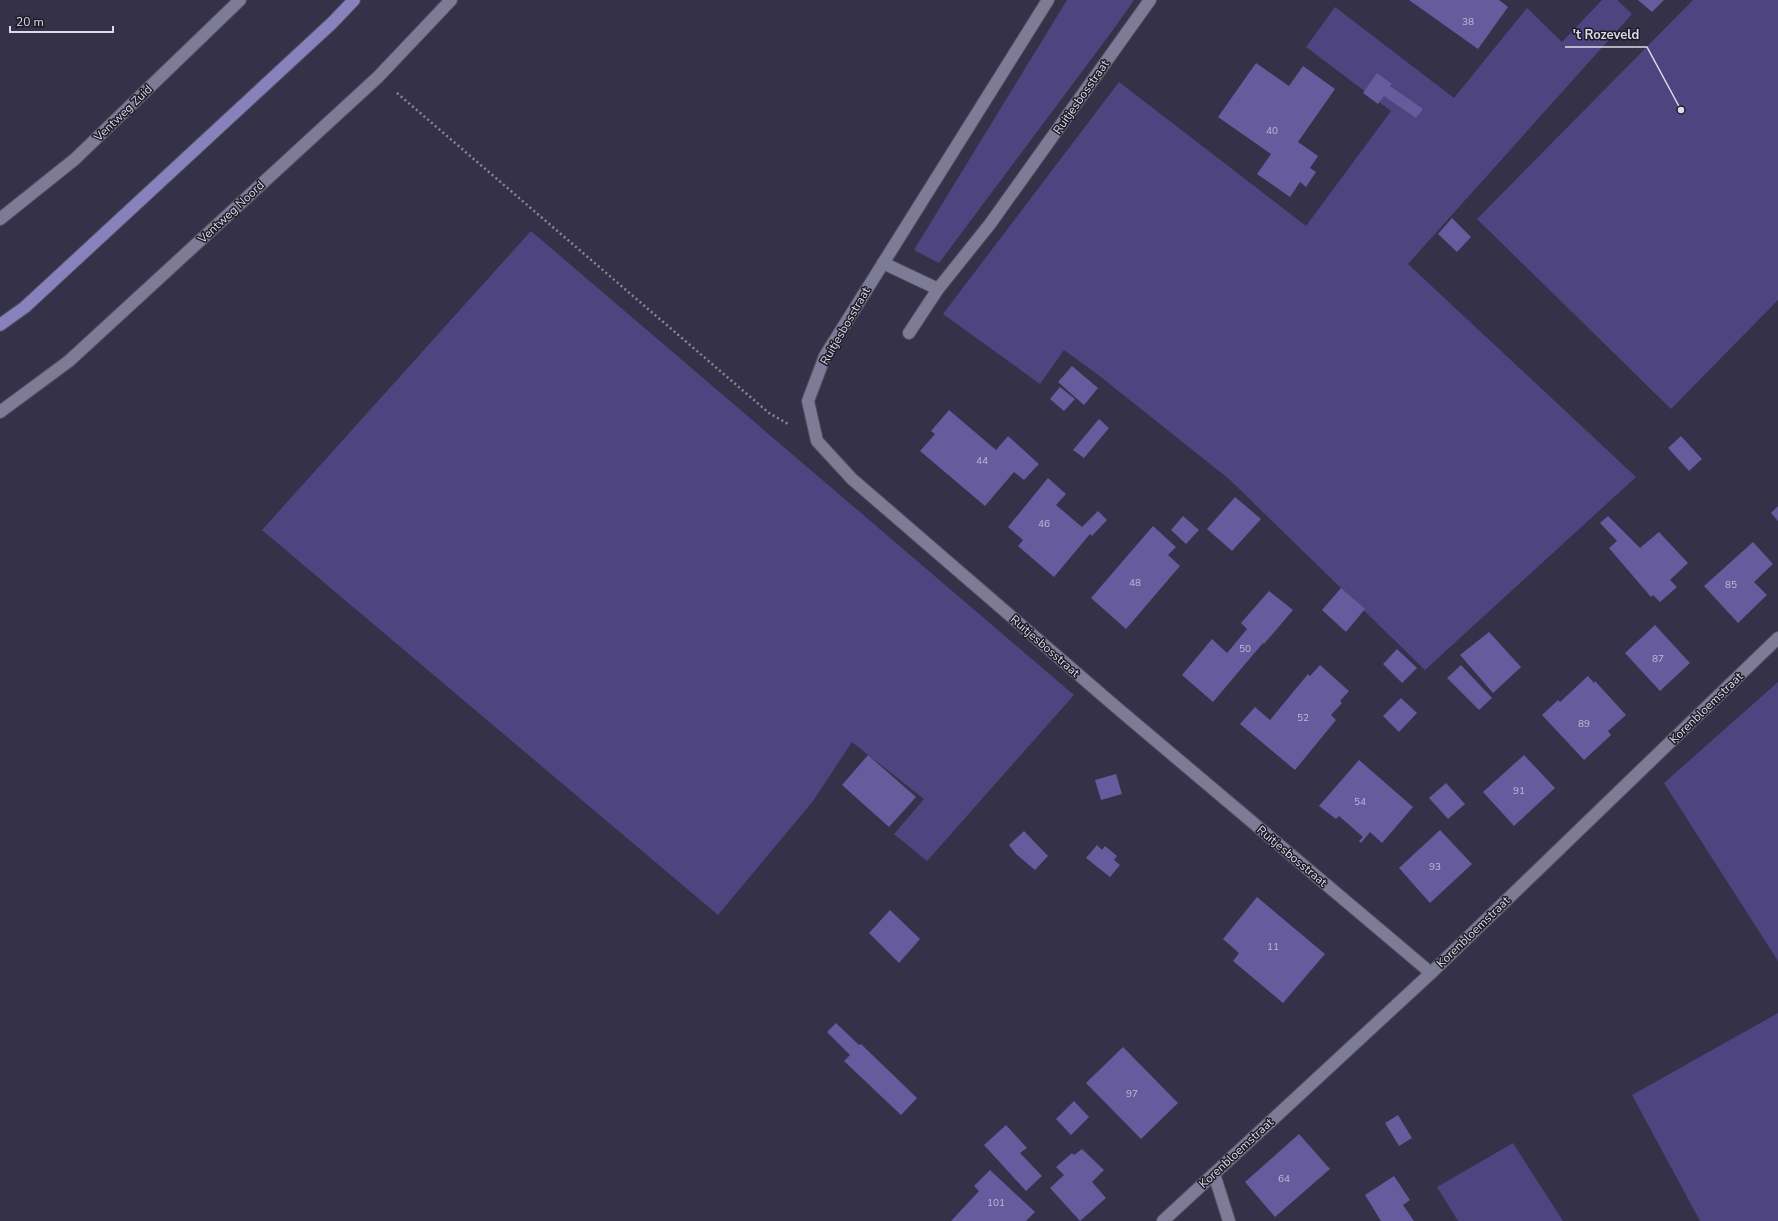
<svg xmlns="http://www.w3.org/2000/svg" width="1778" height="1221" font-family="'Nunito Sans',sans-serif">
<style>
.green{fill:#4e4580}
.building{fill:#655b9d}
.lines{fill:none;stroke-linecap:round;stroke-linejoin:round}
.minor-casing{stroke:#524f63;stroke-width:14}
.tertiary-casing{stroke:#524f63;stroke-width:14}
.trunk-casing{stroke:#524f63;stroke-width:14}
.path{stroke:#8a889c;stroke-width:2.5;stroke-dasharray:2 3;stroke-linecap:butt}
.minor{stroke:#7e7b97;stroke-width:12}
.tertiary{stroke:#7e7b97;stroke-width:12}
.trunk{stroke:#8882bc;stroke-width:12}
.labels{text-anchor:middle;stroke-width:3;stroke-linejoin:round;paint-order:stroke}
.number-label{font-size:10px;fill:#bebbd7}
.street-label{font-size:12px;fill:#dcdbea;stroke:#1c1b26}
.leader{fill:none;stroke:#dcdbea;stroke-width:1.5}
.callout-dot{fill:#dcdbea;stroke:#1c1b26;stroke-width:1.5}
.callout-label{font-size:13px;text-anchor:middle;font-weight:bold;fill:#dcdbea;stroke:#1c1b26;stroke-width:3;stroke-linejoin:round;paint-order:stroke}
</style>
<rect width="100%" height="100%" fill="#343149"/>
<g class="green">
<polygon points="1067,0 1134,0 1113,30 939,263 914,250"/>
<polygon points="1602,0 1617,0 1632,14 1408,264 1636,477 1425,670 1229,479 1097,374 1064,350 1040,384 943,314 1119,82 1306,226 1391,111 1306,47 1335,7 1454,98 1527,8 1562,42"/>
<polygon points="1693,0 1778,0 1778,300 1671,409 1477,219"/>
<polygon points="531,231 1074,695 927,861 894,834 924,799 852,742 813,801 718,915 262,530"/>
<polygon points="1778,682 1778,961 1664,783"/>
<polygon points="1778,1013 1778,1221 1700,1221 1632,1095"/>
<polygon points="1513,1143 1563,1221 1458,1221 1437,1187"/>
</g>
<g class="building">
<polygon points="1409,0 1499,0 1508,7 1478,49"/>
<polygon points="1638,0 1664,0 1652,12"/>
<polygon points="1256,63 1289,86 1303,66 1335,89 1298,142 1318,156 1310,168 1316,172 1306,187 1300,182 1290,197 1257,174 1271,154 1218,117"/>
<polygon points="1377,73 1392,84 1390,86 1423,109 1416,118 1384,96 1378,104 1363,93"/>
<polygon points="1452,218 1471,237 1457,252 1438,234"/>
<polygon points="1072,366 1098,388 1084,405 1058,382"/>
<polygon points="1060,387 1075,399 1064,411 1050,399"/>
<polygon points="949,410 996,450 1008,436 1039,464 1024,480 1014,472 985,506 920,451 935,434 931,431"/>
<polygon points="1099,419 1109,428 1084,458 1073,450"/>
<polygon points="1681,436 1702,459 1689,471 1668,448"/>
<polygon points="1048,478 1066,494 1056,505 1082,527 1098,511 1107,520 1092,536 1090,534 1054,577 1018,546 1023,540 1008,527"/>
<polygon points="1235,497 1261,519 1232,551 1207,529"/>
<polygon points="1778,506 1778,521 1771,513"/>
<polygon points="1183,516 1199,530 1186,544 1171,530"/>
<polygon points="1608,516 1640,548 1659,532 1688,563 1670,580 1677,587 1660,602 1653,595 1651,597 1609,548 1617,541 1600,523"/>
<polygon points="1153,526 1176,547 1168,555 1180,566 1126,629 1091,598"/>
<polygon points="1753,542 1773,564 1754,582 1767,595 1738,623 1704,586"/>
<polygon points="1341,588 1365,609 1346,632 1322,610"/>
<polygon points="1269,591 1293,610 1264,644 1263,643 1213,702 1182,675 1212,639 1227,653 1247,629 1241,623"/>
<polygon points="1655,625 1690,663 1660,691 1625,653"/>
<polygon points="1489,632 1521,667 1493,693 1460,655"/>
<polygon points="1397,649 1417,668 1402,683 1383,664"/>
<polygon points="1320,665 1349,691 1340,701 1342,703 1331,715 1336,720 1295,770 1240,724 1255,707 1270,720 1308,674 1310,676"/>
<polygon points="1461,665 1492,698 1479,710 1447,678"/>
<polygon points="1588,676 1594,683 1595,681 1626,715 1608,731 1611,735 1584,760 1542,715 1558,700 1560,702"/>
<polygon points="1401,698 1417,713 1399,732 1383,716"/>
<polygon points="868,755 916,797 889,827 842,785"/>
<polygon points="1524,755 1555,788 1514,826 1483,792"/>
<polygon points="1359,760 1413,807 1382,843 1370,832 1361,843 1359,841 1363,837 1339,816 1336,819 1319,806"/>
<polygon points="1116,774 1122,794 1101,800 1095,780"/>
<polygon points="1446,783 1465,804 1448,819 1429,798"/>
<polygon points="1440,830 1472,864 1430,903 1399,868"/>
<polygon points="1024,831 1048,856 1035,870 1016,854 1009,845"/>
<polygon points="1097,845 1102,850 1105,846 1117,856 1114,860 1120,865 1110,877 1086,858"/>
<polygon points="1257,897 1325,954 1283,1003 1233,961 1239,953 1223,939"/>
<polygon points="890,910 920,939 899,963 869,933"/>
<polygon points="836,1023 859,1045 861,1044 917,1098 901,1115 844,1061 850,1055 827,1032"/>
<polygon points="1123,1047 1178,1103 1141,1139 1086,1083"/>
<polygon points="1074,1101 1089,1117 1071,1135 1056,1119"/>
<polygon points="1398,1115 1412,1138 1399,1146 1385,1123"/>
<polygon points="1006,1125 1027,1148 1020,1153 1042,1176 1026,1191 984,1145"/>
<polygon points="1299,1134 1330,1169 1275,1217 1245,1182"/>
<polygon points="1082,1149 1104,1170 1092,1182 1106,1198 1080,1221 1050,1188 1064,1175 1056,1167 1072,1153 1074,1155"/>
<polygon points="990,1170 1035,1212 1026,1221 951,1221 979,1191 974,1186"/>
<polygon points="1394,1176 1410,1200 1403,1205 1414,1221 1381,1221 1365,1195"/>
</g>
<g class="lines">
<defs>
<g id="minor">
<polyline points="1048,0 825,356 808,401 817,441 852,479 1116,707 1431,973"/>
<polyline points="0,219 75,159 240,0"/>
<polyline points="883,263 938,289"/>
<polyline points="909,333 938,289 990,224 1150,0"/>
<polyline points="0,412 69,361 378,77 451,0"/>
<polyline points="1214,1174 1229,1221"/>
</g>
<polyline id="tertiary" points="1163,1221 1431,973 1778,638"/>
<polyline id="trunk" points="0,325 25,307 332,23 354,0"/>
</defs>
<use href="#minor" class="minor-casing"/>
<use href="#tertiary" class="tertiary-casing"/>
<use href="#trunk" class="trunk-casing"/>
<polyline class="path" points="397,93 769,413 788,424"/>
<use href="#minor" class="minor"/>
<use href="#tertiary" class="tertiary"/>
<use href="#trunk" class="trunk"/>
</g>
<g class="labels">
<g class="number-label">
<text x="1468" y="25">38</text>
<text x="1272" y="134">40</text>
<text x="982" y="464">44</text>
<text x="1044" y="527">46</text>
<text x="1135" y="586">48</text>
<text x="1731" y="588">85</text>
<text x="1245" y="652">50</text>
<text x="1658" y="662">87</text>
<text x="1303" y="721">52</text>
<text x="1584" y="727">89</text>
<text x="1519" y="794">91</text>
<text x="1360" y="805">54</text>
<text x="1435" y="870">93</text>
<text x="1273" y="950">11</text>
<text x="1132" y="1097">97</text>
<text x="1284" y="1182">64</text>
<text x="996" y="1206">101</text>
</g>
<g class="street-label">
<text transform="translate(1081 97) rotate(-55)" y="4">Ruitjesbosstraat</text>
<text transform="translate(123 113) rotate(-44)" y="4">Ventweg Zuid</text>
<text transform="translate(231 212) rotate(-43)" y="4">Ventweg Noord</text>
<text transform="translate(845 326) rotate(-60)" y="4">Ruitjesbosstraat</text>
<text transform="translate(1045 646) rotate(41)" y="4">Ruitjesbosstraat</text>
<text transform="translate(1706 708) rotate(-44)" y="4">Korenbloemstraat</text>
<text transform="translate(1292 856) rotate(40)" y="4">Ruitjesbosstraat</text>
<text transform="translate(1473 932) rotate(-44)" y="4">Korenbloemstraat</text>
<text transform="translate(1236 1153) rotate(-43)" y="4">Korenbloemstraat</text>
</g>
</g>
<path class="leader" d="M1681 110L1647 47H1565"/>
<circle class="callout-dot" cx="1681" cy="110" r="4"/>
<g class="callout-label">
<text x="1606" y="39">'t Rozeveld</text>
</g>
<path d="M10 26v6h103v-6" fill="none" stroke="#dcdbea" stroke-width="2"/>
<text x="16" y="26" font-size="12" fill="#dcdbea" stroke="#1c1b26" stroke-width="3" paint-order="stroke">20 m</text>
</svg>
